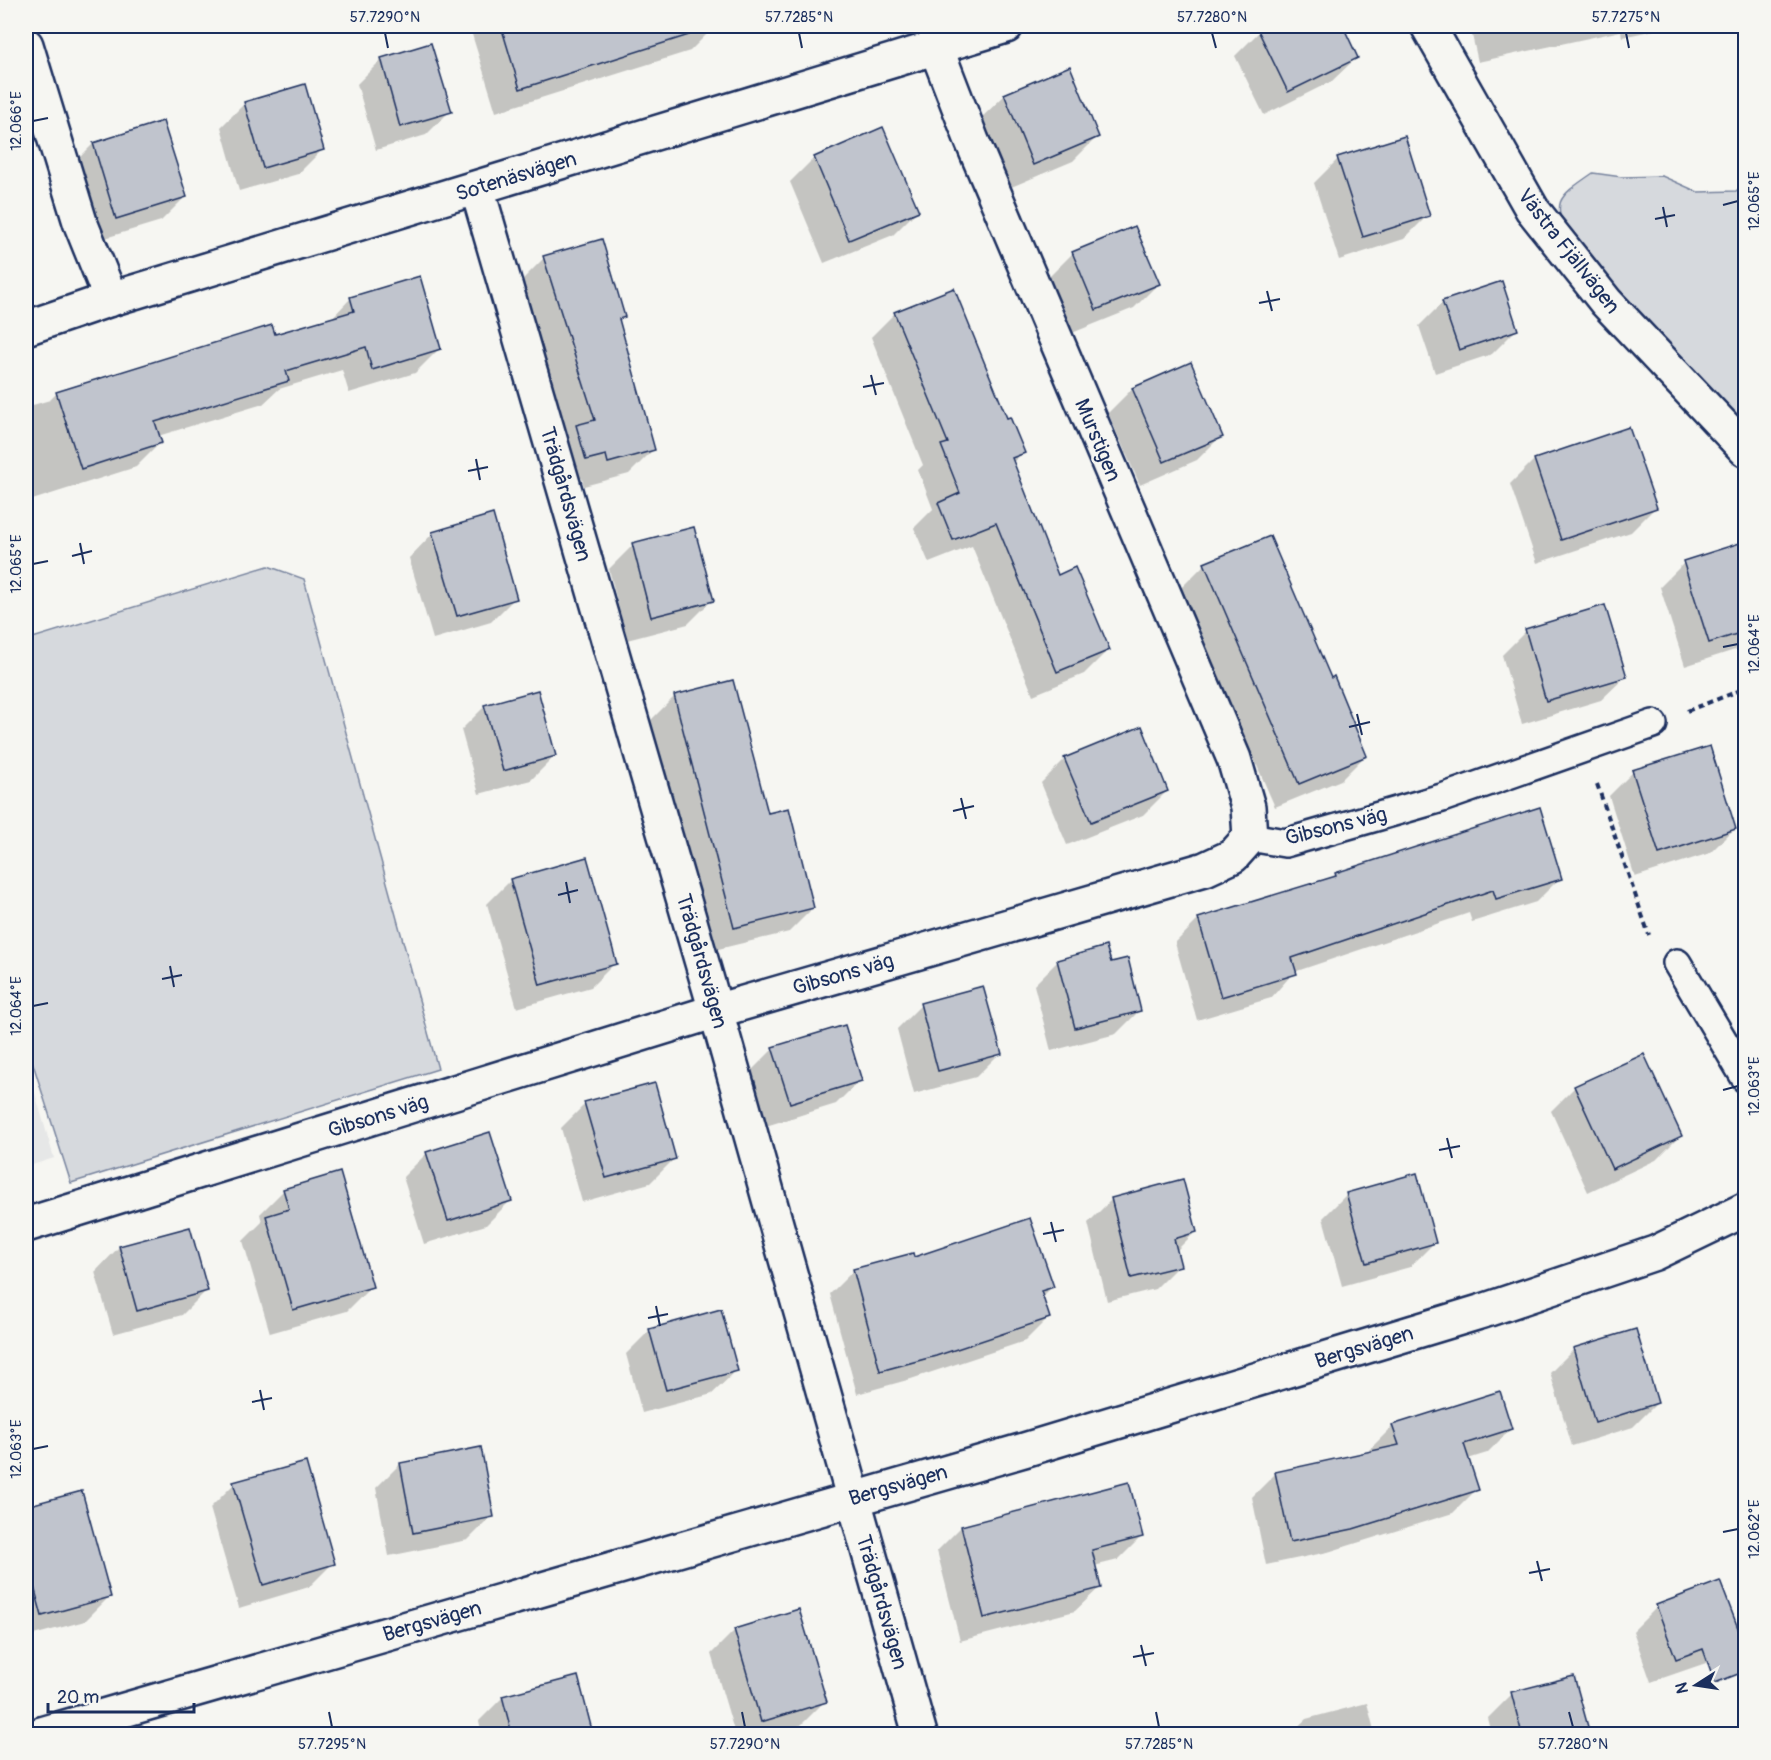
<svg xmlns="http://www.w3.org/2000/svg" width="1771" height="1760" font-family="Pangolin,sans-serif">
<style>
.built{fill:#e6e7e7}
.green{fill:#d6d9dd;stroke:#78849e;stroke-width:1.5}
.shadow{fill:#0003}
.building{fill:#c0c4cd;stroke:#1b2f5e;stroke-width:1.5}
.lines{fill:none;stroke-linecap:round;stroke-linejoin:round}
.lane-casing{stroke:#1b2f5e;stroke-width:32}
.street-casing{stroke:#1b2f5e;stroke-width:38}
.path{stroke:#1b2f5e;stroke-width:4;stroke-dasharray:6 4.5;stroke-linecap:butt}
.lane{stroke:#f6f6f2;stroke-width:27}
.street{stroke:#f6f6f2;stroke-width:33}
.ticks{fill:none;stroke:#1b2f5e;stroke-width:2}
.labels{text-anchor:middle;stroke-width:5;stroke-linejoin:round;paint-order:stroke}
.street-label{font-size:21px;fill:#1b2f5e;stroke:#f6f6f2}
.neatline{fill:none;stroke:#1b2f5e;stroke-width:2}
.ticks-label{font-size:15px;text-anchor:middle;fill:#1b2f5e}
</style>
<rect width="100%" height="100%" fill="#f6f6f2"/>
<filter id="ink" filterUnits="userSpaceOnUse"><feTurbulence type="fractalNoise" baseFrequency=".0167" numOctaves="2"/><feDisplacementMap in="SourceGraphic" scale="12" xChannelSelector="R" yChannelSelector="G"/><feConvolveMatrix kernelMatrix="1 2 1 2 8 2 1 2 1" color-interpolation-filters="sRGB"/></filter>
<g filter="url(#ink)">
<polygon class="built" points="26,1062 54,1158 26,1167"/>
<g class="green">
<path d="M 1593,173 L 1622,177 L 1662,176 L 1698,192 L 1736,191 L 1745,183 L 1745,438 L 1570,246 C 1554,201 1552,201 1593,173 Z"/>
<polygon points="268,566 304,579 438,1069 71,1183 26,1042 26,640"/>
</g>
<g class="shadow">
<polygon points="473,26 714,26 714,27 690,51 496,112 470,28"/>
<polygon points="1274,26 1341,26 1357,57 1332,81 1264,115 1235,56 1259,32"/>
<polygon points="1470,26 1674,26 1622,37 1621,31 1478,62"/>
<polygon points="381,60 450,111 426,135 376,150 357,84"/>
<polygon points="1005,95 1097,137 1073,161 1009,188 980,119"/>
<polygon points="245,103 322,150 298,174 239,191 221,127"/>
<polygon points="883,129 917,211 893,235 824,263 790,182 814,158"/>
<polygon points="93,144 185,197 161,221 92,242 69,168"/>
<polygon points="1338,159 1428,215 1404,239 1339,260 1314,183"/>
<polygon points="1073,253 1158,284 1134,308 1072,333 1049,277"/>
<polygon points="544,258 623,316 618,322 653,450 629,474 584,486 582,478 562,484 553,450 568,435 520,282"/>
<polygon points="419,278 439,349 415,373 349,393 342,370 279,389 263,404 158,436 160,443 136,467 26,502 26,407 50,400 57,393 330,320 350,299"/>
<polygon points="1443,302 1516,330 1492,354 1435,373 1419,326"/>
<polygon points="895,313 1006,420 1023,453 1012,463 1057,577 1108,650 1084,674 1033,695 972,546 929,563 914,528 933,509 918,470 923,465 871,337"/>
<polygon points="1190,364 1221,436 1197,460 1140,485 1108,413 1132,389"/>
<polygon points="1534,460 1655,508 1631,532 1537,563 1510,484"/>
<polygon points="433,533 515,598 491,622 433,639 409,558"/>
<polygon points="1269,537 1365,756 1341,780 1275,807 1180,589 1204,565"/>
<polygon points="633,545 712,600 688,624 627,640 609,569"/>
<polygon points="1684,563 1746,564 1746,644 1741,648 1685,666 1660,587"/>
<polygon points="1526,631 1626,676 1601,700 1522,724 1502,655"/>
<polygon points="675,696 813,908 789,932 710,951 651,720"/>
<polygon points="485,706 555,756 531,780 479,794 461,730"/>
<polygon points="1065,759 1167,791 1143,815 1067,845 1041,783"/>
<polygon points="1633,772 1734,829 1710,853 1635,877 1609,796"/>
<polygon points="1336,874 1560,878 1536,902 1472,922 1469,913 1294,972 1271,998 1197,1020 1175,943 1199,919 1331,879"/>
<polygon points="511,880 615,963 591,987 517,1008 487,904"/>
<polygon points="1058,961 1140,1010 1116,1034 1051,1051 1034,985"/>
<polygon points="921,1005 1000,1053 976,1077 914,1094 897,1029"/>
<polygon points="773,1049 860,1080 836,1104 766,1126 749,1073"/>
<polygon points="1575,1087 1680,1136 1656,1160 1588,1192 1551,1111"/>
<polygon points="585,1104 674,1159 650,1183 582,1202 561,1128"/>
<polygon points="427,1153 510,1201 486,1225 424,1244 403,1177"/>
<polygon points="284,1190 371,1287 347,1311 270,1333 243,1241 262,1222 260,1214"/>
<polygon points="1347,1194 1434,1243 1410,1267 1342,1286 1323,1218"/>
<polygon points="1112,1199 1195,1232 1176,1251 1179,1265 1155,1289 1107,1301 1088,1223"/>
<polygon points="189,1228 206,1291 182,1315 113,1334 95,1272 119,1247"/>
<polygon points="913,1259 1052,1287 1042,1297 1049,1317 1025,1341 911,1379 857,1394 830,1294 854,1270"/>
<polygon points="650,1330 737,1370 712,1394 642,1413 626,1354"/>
<polygon points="1746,1338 1746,1357 1739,1344"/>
<polygon points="26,1345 31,1363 26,1368"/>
<polygon points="1574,1349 1657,1403 1633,1427 1572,1446 1550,1373"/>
<polygon points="1393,1426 1511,1429 1487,1453 1468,1459 1477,1489 1453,1513 1328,1552 1266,1565 1252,1497 1276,1473 1370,1453 1369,1450"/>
<polygon points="400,1464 492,1516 468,1540 389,1556 376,1488"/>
<polygon points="234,1484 333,1563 309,1587 239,1608 210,1508"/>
<polygon points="81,1492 109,1597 85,1621 26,1637 26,1507"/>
<polygon points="961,1527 1142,1536 1118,1560 1094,1566 1100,1587 1075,1611 960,1641 937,1551"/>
<polygon points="1657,1607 1730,1639 1706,1663 1651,1682 1633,1631"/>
<polygon points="735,1630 825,1701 801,1725 771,1734 735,1734 711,1654"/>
<polygon points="577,1678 592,1734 482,1734 479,1721 503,1697"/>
<polygon points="1573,1678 1588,1734 1492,1734 1488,1718 1512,1694"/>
<polygon points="1367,1703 1375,1734 1290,1734 1306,1719"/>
</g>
<g class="building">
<polygon points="501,26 688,26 689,35 520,89"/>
<polygon points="1256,26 1343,26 1358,58 1288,92"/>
<polygon points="431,43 452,112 400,127 381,58"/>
<polygon points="1070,66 1099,137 1033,165 1004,94"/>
<polygon points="305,84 324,150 263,168 244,102"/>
<polygon points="163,121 187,197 116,219 93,143"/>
<polygon points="883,127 919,211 849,240 814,157"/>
<polygon points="1405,136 1430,216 1363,237 1337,157"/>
<polygon points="1135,226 1160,284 1096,310 1072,252"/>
<polygon points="602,239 625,317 619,319 655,450 608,463 606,455 586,460 576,425 595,420 543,256"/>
<polygon points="420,276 441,349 372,370 366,347 286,371 289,381 155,422 162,443 81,469 56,392 272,325 275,334 354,311 350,297"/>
<polygon points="1502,281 1518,330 1459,350 1442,301"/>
<polygon points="954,288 1007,418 1010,417 1025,453 1012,458 1058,575 1075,567 1110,650 1057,672 996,523 953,540 938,503 960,493 941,445 948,443 894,312"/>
<polygon points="1191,362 1223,437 1164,462 1132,388"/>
<polygon points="1629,427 1657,508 1561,540 1534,459"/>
<polygon points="493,514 517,599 457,616 432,532"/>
<polygon points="694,527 714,601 651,617 632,543"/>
<polygon points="1270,536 1331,678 1334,676 1367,756 1299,784 1204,563"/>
<polygon points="1746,541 1746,631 1709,643 1683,561"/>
<polygon points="1605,605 1627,677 1546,701 1525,629"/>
<polygon points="733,680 768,813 789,808 814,908 734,928 674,695"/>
<polygon points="538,690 556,756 503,771 484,705"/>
<polygon points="1142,726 1168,791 1091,822 1064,758"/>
<polygon points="1710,746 1736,829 1659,854 1632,770"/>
<polygon points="1540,807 1562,879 1496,899 1493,890 1292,958 1297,974 1221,997 1198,918 1336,876 1335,873"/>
<polygon points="587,857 617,964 540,985 510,879"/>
<polygon points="1106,946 1111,962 1128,958 1141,1011 1075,1028 1057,960"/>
<polygon points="983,986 1002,1054 938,1071 920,1003"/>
<polygon points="845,1025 862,1081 790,1103 772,1047"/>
<polygon points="1644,1054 1682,1136 1612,1169 1574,1086"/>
<polygon points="655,1083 676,1159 606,1178 584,1102"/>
<polygon points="490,1132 512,1201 448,1221 426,1152"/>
<polygon points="340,1172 373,1287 293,1310 266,1216 289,1209 283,1189"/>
<polygon points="1417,1173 1436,1243 1366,1263 1346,1193"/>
<polygon points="1183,1179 1197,1232 1174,1239 1181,1266 1131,1278 1111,1198"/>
<polygon points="1030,1218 1054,1287 1041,1291 1050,1318 936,1356 880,1371 853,1269 913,1253 914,1257"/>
<polygon points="190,1227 208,1291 137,1311 119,1246"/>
<polygon points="721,1309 738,1371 666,1390 649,1329"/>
<polygon points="1636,1329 1658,1403 1595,1423 1573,1348"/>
<polygon points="1500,1391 1512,1429 1464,1444 1479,1490 1353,1529 1290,1542 1275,1472 1399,1445 1392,1425"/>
<polygon points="481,1447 494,1517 413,1533 400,1463"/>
<polygon points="306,1462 335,1564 263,1585 233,1482"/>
<polygon points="1129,1482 1143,1537 1092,1550 1101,1588 984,1618 961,1526"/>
<polygon points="82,1491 111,1597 42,1616 26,1557 26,1506"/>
<polygon points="1720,1581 1746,1649 1746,1671 1715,1683 1703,1649 1676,1659 1656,1605"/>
<polygon points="799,1609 827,1702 761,1722 734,1629"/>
<polygon points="578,1676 593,1734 512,1734 502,1696"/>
<polygon points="1574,1676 1590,1734 1522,1734 1511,1692"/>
</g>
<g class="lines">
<defs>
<g id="lane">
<polyline points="1250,837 1285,843 1442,798 1653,724"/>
<polyline points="1677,963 1746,1079"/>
</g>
<g id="street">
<polyline points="1428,26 1532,209 1606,302 1746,450"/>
<polyline points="26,45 80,222 111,299"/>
<polyline points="477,188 716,1011 920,1734"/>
<polyline points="26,328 111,299 1006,26"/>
<polyline points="26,1225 716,1011 1205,869 1233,856 1250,837 1248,807 1234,759 972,141 935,45"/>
<polyline points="41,1734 1024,1450 1483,1311 1655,1253 1746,1209"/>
</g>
</defs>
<use href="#lane" class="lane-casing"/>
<use href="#street" class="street-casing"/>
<g class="path">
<polyline points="1687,711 1746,688"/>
<polyline points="1597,784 1649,935"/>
</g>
<use href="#lane" class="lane"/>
<use href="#street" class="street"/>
</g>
</g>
<path class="ticks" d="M 385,33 L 388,48M 799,33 L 802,48M 1212,33 L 1216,48M 1626,33 L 1629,48M 33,121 L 48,118M 1723,205 L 1738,201M 1663,207 L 1667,227M 1655,219 L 1675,215M 1267,291 L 1272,311M 1259,303 L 1280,299M 871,375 L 876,395M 863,387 L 884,383M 476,459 L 480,480M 468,471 L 488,467M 80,543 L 84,564M 72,556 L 92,551M 33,564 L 48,561M 1723,647 L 1738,644M 1357,714 L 1362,735M 1349,727 L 1370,722M 961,798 L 966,819M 953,811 L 974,806M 566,882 L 570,903M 558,895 L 578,890M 170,966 L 174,987M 162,979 L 182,975M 33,1006 L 48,1003M 1723,1090 L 1738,1086M 1447,1138 L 1452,1158M 1439,1150 L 1460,1146M 1051,1222 L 1056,1242M 1043,1234 L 1064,1230M 656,1306 L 660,1326M 648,1318 L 668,1314M 260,1390 L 264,1410M 252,1402 L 272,1398M 33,1449 L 48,1446M 1723,1532 L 1738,1529M 1537,1561 L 1542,1581M 1529,1573 L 1550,1569M 1141,1645 L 1146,1666M 1133,1657 L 1154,1653M 329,1712 L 332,1727M 742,1712 L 745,1727M 1156,1712 L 1159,1727M 1569,1712 L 1573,1727"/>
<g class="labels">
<g class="street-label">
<text transform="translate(516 176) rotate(-17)" y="7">Sotenäsvägen</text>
<text transform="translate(1569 251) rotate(52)" y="7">Västra Fjällvägen</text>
<text transform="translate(1098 440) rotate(67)" y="7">Murstigen</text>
<text transform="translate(566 494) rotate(74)" y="7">Trädgårdsvägen</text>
<text transform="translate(1336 826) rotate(-14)" y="7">Gibsons väg</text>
<text transform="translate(702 961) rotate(74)" y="7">Trädgårdsvägen</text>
<text transform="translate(843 974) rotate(-16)" y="7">Gibsons väg</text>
<text transform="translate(378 1116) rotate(-17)" y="7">Gibsons väg</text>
<text transform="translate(1364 1347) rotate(-17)" y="7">Bergsvägen</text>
<text transform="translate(898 1485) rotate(-16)" y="7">Bergsvägen</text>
<text transform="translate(882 1602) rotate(74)" y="7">Trädgårdsvägen</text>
<text transform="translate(432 1621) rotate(-16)" y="7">Bergsvägen</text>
</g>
</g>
<rect width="1771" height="1760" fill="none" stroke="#f6f6f2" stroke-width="66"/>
<g transform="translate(1696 1685) rotate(258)" stroke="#f6f6f2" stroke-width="4.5" paint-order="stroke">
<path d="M0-4.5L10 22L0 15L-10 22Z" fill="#1b2f5e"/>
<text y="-9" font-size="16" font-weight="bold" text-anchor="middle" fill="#1b2f5e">N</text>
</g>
<path d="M48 1703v9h146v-9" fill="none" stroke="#1b2f5e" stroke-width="3"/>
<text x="57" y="1703" font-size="18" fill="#1b2f5e" stroke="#f6f6f2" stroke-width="4.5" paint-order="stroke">20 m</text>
<rect x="33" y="33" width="1705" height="1694" class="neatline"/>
<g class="ticks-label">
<text x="385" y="22">57.7290°N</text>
<text x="799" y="22">57.7285°N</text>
<text x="1212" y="22">57.7280°N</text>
<text x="1626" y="22">57.7275°N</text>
<text transform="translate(16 121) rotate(-90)" y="5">12.066°E</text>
<text transform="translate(1754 201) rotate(-90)" y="5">12.065°E</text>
<text transform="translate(16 564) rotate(-90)" y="5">12.065°E</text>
<text transform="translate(1754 644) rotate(-90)" y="5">12.064°E</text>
<text transform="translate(16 1006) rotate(-90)" y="5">12.064°E</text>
<text transform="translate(1754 1086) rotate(-90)" y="5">12.063°E</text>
<text transform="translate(16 1449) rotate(-90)" y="5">12.063°E</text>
<text transform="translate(1754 1529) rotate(-90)" y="5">12.062°E</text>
<text x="332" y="1749">57.7295°N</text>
<text x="745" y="1749">57.7290°N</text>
<text x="1159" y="1749">57.7285°N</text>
<text x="1573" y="1749">57.7280°N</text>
</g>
</svg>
